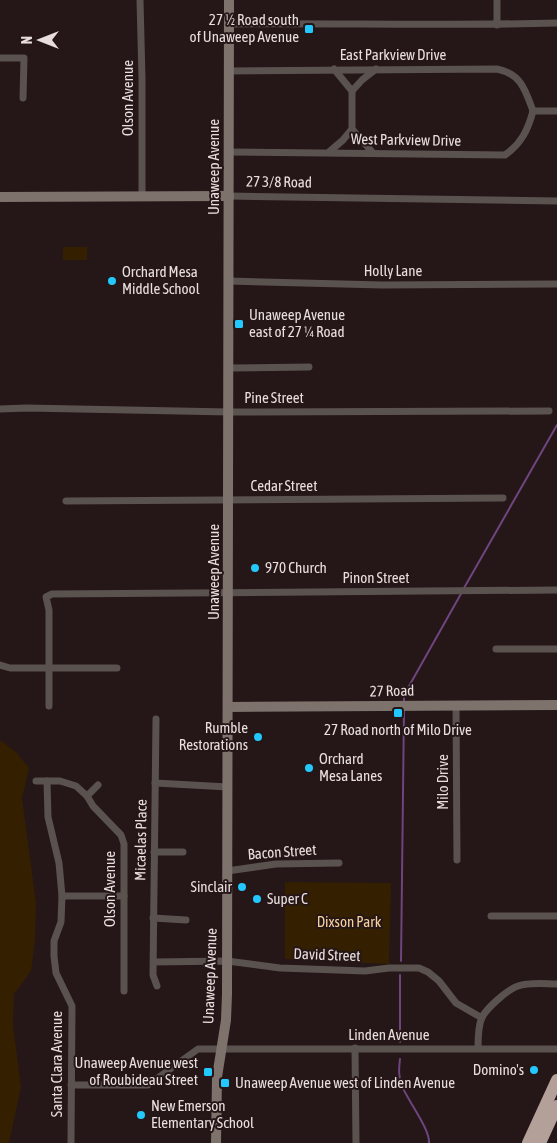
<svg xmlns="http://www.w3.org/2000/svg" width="557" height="1143" font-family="'Asap Condensed',sans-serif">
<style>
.green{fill:#342000}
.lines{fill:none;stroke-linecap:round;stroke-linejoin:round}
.stream{stroke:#6e457f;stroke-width:2}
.street{stroke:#5a524f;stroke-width:7}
.secondary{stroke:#7e726d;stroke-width:10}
.highway{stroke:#b3a199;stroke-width:12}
.poi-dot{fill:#23c9fe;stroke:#251617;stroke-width:2}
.labels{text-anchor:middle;stroke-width:4;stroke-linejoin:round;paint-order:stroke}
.poi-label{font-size:15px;fill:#e9dede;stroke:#251617;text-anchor:start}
.street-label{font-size:15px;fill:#e9dede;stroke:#251617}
.park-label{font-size:15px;fill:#f8d19e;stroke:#251617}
</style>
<rect width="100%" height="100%" fill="#251617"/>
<g class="green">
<rect x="63" y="247" width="24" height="13"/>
<polygon points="0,740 17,753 29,768 22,798 36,903 35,940 31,971 14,994 13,1025 21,1087 9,1143 0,1143"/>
<polygon points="285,882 391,883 389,964 285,959"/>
</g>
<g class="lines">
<g class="stream">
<polyline points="464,588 557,425"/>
<polyline points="404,702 404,695 462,592"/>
<polyline points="401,961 404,710"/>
<polyline points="400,1042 400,975"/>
<path d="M 400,1059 C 399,1068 398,1077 402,1086 C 408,1101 430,1129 429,1143"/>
</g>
<g class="street">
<polyline points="140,0 142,78 142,197"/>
<polyline points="497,0 497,25"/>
<path d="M 229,24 C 338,23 448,26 557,23"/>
<polyline points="0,58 24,58 23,98"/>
<path d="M 229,71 L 497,69 C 521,74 525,89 533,111"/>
<polyline points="352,91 362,80 376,69"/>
<polyline points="533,111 557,111"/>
<polyline points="352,129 373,153"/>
<path d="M 229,152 L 505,155 C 521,144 528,130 533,111"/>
<polyline points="329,152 343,140 352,129 352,91 334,69"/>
<polyline points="229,196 557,201"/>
<polyline points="229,281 382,285 557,284"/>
<polyline points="229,368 309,367"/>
<polyline points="0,409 27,408 229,412 549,411"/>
<polyline points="66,501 503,498"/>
<polyline points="496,649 557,649"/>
<polyline points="0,665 10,668 117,668"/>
<polyline points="456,705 457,860"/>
<polyline points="49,706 49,610 46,597 52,594 557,590"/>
<polyline points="156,719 153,975 157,986"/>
<polyline points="36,781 60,781 76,786 87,796 93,806 121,835 124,844 124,991"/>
<polyline points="47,781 48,817 59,863 62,896 61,922 54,941 54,956 56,973 72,1006 71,1143"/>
<polyline points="155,783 228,787"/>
<polyline points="87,796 98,785"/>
<polyline points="154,852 183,852"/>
<polyline points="227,871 276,864 339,863"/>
<polyline points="62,896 124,896"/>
<polyline points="491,916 557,916"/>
<polyline points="153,918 186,920"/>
<polyline points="154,962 227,961 280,968 365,971 389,968 419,968 428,972 439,981 456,1003 482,1018"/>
<polyline points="355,1048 356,1143"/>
<path d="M 478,1048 C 478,1038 478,1026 482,1017 C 488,1007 507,990 518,986 C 530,982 544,984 557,984"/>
<polyline points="71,1085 148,1085 198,1049 557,1049"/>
</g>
<g class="secondary">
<polyline points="0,197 229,196"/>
<polyline points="228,707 557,705"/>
<polyline points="216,1143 217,1077 226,1020 227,994 229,0"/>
</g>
<g class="highway">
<polyline points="528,1143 557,1080"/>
<polyline points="540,1143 557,1106"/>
</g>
</g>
<g class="poi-dot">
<rect x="304" y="24" width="10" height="10" rx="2.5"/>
<circle cx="112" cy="281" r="5"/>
<rect x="234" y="319" width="10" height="10" rx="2.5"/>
<circle cx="255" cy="568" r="5"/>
<rect x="393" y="708" width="10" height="10" rx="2.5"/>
<circle cx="258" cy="737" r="5"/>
<circle cx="309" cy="768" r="5"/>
<circle cx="242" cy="887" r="5"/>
<circle cx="257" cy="899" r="5"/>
<circle cx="534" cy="1070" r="5"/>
<rect x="203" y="1067" width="10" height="10" rx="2.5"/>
<rect x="220" y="1078" width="10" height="10" rx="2.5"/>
<circle cx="141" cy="1115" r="5"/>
</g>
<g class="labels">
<g class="poi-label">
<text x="299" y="25" text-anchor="end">27 ½ Road south<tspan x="299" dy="17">of Unaweep Avenue</tspan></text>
<text x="122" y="277">Orchard Mesa<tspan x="122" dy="17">Middle School</tspan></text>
<text x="249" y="320">Unaweep Avenue<tspan x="249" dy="17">east of 27 ¼ Road</tspan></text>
<text x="265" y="573">970 Church</text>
<text x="248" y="733" text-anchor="end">Rumble<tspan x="248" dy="17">Restorations</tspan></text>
<text x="398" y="735" text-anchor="middle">27 Road north of Milo Drive</text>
<text x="319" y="764">Orchard<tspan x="319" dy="17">Mesa Lanes</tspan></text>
<text x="232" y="892" text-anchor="end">Sinclair</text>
<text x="267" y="904">Super C</text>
<text x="198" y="1068" text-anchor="end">Unaweep Avenue west<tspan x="198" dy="17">of Roubideau Street</tspan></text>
<text x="524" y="1075" text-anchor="end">Domino's</text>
<text x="235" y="1088">Unaweep Avenue west of Linden Avenue</text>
<text x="151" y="1111">New Emerson<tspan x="151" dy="17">Elementary School</tspan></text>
</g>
<g class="street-label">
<text x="393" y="60">East Parkview Drive</text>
<text transform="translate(128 98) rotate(-90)" y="5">Olson Avenue</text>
<text transform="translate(406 140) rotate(1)" y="5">West Parkview Drive</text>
<text transform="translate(214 167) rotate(-90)" y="5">Unaweep Avenue</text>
<text transform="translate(279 182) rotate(1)" y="5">27 3/8 Road</text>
<text x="393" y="276">Holly Lane</text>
<text x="274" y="403">Pine Street</text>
<text x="284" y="491">Cedar Street</text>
<text transform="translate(214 572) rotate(-90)" y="5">Unaweep Avenue</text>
<text x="376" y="583">Pinon Street</text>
<text transform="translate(392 691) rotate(-1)" y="5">27 Road</text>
<text transform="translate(443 782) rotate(-90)" y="5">Milo Drive</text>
<text transform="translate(141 840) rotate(-89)" y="5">Micaelas Place</text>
<text transform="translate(282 852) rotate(-4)" y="5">Bacon Street</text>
<text transform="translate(110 889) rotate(-90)" y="5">Olson Avenue</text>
<text transform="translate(327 955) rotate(2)" y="5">David Street</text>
<text transform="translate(210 976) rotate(-88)" y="5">Unaweep Avenue</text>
<text x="389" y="1040">Linden Avenue</text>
<text transform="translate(57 1064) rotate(-90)" y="5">Santa Clara Avenue</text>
</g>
<g class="park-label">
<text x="349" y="927">Dixson Park</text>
</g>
</g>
<g transform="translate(40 40) rotate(270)" stroke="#251617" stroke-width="4" paint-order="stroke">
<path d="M0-4L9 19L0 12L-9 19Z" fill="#e9dede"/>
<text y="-8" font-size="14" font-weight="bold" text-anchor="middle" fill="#e9dede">N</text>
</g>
</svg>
